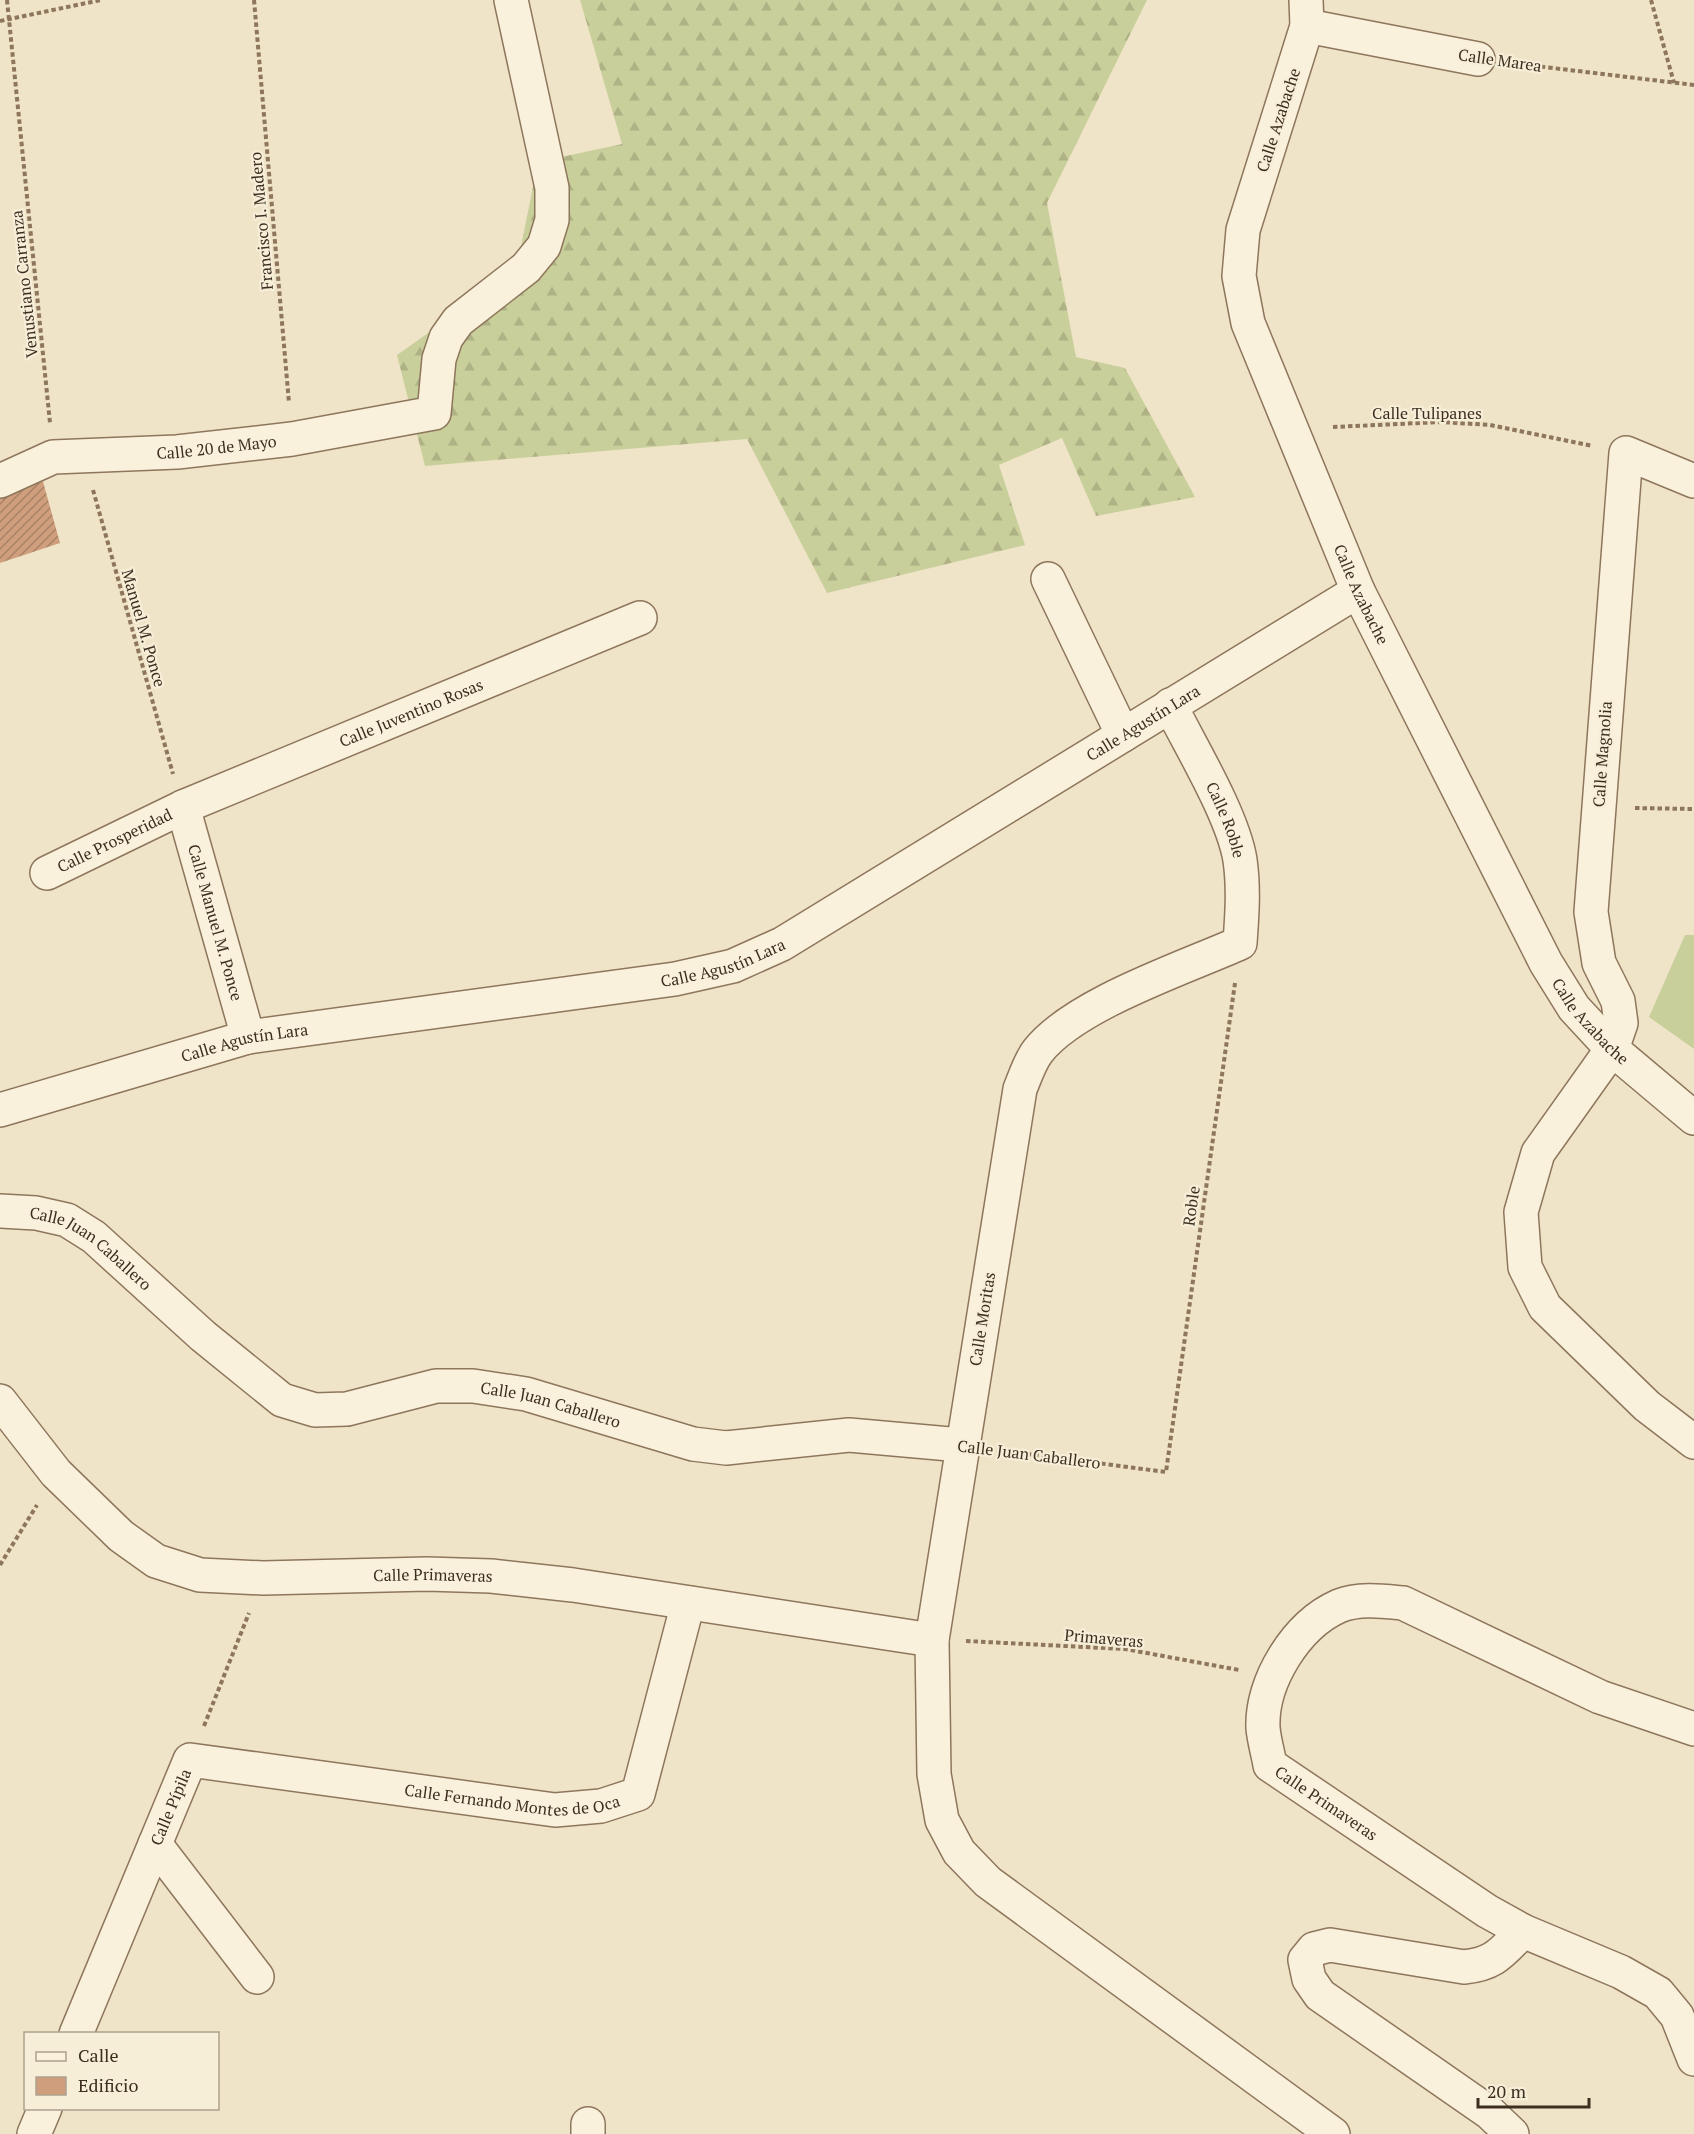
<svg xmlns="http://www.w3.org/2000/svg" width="1694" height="2134" font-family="'PT Serif',serif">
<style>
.green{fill:#c9cf9b}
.forest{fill:url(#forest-firs)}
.building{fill:url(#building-hatch)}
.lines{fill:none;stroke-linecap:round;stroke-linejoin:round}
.minor-casing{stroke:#8d765c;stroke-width:36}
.path{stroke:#8d765c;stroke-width:4;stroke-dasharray:4.5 3;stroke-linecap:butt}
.minor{stroke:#faf1dc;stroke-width:33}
.labels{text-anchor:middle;stroke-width:4.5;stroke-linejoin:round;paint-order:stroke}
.street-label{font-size:16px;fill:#3d2e20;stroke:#f7eed8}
</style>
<defs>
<pattern id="forest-firs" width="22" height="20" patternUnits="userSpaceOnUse" patternTransform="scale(1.5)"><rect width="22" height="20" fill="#c9cf9b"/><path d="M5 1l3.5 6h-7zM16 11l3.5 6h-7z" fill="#aeb285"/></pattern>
<pattern id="building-hatch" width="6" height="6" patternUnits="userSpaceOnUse" patternTransform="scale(1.5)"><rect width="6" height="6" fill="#cf9f7d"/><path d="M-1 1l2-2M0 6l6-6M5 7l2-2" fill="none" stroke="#a98266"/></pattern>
</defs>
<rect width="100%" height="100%" fill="#f0e4c8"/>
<polygon class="green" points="1685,935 1694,935 1694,1049 1649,1017"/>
<polygon class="forest" points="580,0 1147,0 1047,203 1076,357 1125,368 1195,497 1096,516 1062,438 999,465 1025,545 827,593 747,439 425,466 397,355 516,271 538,162 622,144"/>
<polygon class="building" points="42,478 60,543 0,563 0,498"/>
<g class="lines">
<defs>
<g id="minor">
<path id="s1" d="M 1306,0 L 1307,26 L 1243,230 L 1239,276 L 1248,323 L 1358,591 L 1546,963 L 1574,1008 L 1612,1049 L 1694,1118"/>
<polyline points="1307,26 1478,59"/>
<path id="s2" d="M 0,481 L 53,457 L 177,452 L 292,439 L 434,413 L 439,359 L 446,338 L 458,321 L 526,268 L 544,246 L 552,220 L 552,188 L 511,0"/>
<polyline points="1694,481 1626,453 1591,912 1599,963 1618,1001 1621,1023 1612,1049 1538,1153 1521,1212 1525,1267 1545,1307 1647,1406 1694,1442"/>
<polyline points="1048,579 1123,735"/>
<path id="s3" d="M 1170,705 C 1191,747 1233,816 1240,860 C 1244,888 1242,915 1240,943 C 1184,968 1075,1004 1038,1051 C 1030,1061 1025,1077 1020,1089 L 932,1640 L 934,1774 L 942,1820 L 959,1852 L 988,1882 L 1333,2134"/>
<path id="s4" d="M 183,807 L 248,1037"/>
<path id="s5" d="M 47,873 L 183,807 L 640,618"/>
<path id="s6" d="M 0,1110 L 248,1037 L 675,979 L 733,966 L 782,944 L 1358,591"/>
<path id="s7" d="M 0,1211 L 36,1213 L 67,1220 L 94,1237 L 203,1336 L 282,1400 L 315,1410 L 347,1409 L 436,1386 L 473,1386 L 526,1394 L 693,1444 L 726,1448 L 849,1435 L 961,1445"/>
<path id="s8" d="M 0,1401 L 56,1473 L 121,1536 L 156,1561 L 200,1575 L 263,1578 L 427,1574 L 491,1576 L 573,1585 L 932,1640"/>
<path id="s9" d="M 1694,1729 L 1600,1697 L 1403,1603 C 1382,1601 1359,1598 1339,1606 C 1296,1625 1261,1682 1263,1728 C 1264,1740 1268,1753 1270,1765 L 1487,1911 L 1523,1931 L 1621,1972 L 1658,1993 L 1677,2016 L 1694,2059"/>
<polyline points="155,1844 257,1977"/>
<path id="s10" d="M 76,2034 L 190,1760 L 555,1810 L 601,1806 L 638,1794 L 688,1603"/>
<polyline points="588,2124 588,2134"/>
<polyline points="34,2134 45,2108"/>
<path d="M 1512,2134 L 1490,2113 L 1320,1995 L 1309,1979 L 1305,1960 L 1314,1949 L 1330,1945 L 1464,1967 C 1495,1964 1502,1952 1523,1931"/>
</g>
</defs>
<use href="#minor" class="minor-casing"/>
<g class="path">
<polyline points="7,0 50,423"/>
<polyline points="254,0 289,403"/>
<polyline points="1651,0 1674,83"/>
<polyline points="0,21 101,0"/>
<polyline points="1511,63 1694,85"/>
<polyline points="1333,427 1442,422 1490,425 1593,446"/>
<polyline points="93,490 173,774"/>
<polyline points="1635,808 1694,809"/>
<polyline points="997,1450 1166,1472 1235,983"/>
<polyline points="0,1565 37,1505"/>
<polyline points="966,1641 1125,1649 1239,1670"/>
<polyline points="204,1726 249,1613"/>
</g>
<use href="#minor" class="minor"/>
</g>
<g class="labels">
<g class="street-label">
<text transform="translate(1500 60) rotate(8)" y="6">Calle Marea</text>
<text transform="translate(1278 120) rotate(-72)" y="6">Calle Azabache</text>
<text transform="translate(261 221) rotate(-95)" y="6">Francisco I. Madero</text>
<text transform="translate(24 284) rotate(-96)" y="6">Venustiano Carranza</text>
<text x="1427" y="419">Calle Tulipanes</text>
<text dy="6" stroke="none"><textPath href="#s2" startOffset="222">Calle 20 de Mayo</textPath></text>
<text dy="6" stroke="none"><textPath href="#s1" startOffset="628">Calle Azabache</textPath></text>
<text transform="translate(144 628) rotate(74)" y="6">Manuel M. Ponce</text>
<text dy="6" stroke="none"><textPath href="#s5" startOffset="398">Calle Juventino Rosas</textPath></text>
<text dy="6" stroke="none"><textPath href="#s6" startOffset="1226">Calle Agustín Lara</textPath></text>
<text transform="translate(1602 754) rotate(-86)" y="6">Calle Magnolia</text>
<text dy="6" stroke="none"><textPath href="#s3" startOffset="128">Calle Roble</textPath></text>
<text dy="6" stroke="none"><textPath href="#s5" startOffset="75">Calle Prosperidad</textPath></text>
<text dy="6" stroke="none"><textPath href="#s4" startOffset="120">Calle Manuel M. Ponce</textPath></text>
<text dy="6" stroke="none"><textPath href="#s6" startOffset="740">Calle Agustín Lara</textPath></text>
<text dy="6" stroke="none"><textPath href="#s1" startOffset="1114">Calle Azabache</textPath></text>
<text dy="6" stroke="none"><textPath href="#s6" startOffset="254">Calle Agustín Lara</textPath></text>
<text transform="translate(1191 1206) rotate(-82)" y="6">Roble</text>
<text dy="6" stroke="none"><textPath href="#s7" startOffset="102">Calle Juan Caballero</textPath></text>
<text transform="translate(982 1319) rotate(-81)" y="6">Calle Moritas</text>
<text dy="6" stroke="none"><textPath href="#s7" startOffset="624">Calle Juan Caballero</textPath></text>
<text transform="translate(1029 1454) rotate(7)" y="6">Calle Juan Caballero</text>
<text dy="6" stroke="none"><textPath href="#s8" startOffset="504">Calle Primaveras</textPath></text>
<text transform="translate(1104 1638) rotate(5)" y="6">Primaveras</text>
<text dy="6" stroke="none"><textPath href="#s10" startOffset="622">Calle Fernando Montes de Oca</textPath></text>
<text dy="6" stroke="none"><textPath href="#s9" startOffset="639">Calle Primaveras</textPath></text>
<text dy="6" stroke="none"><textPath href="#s10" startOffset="246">Calle Pípila</textPath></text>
</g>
</g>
<rect x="24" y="2032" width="195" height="78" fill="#f7eed8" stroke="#ada18e" stroke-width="1.5"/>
<rect x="36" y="2052" width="30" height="9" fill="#faf1dc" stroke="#ada18e" stroke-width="1.5"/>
<text x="78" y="2062" font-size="18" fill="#3d2e20">Calle</text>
<rect x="36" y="2077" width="30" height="18" fill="#cf9f7d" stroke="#ada18e" stroke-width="1.5"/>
<text x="78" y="2092" font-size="18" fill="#3d2e20">Edificio</text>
<path d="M1478 2098v9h111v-9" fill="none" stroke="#3d2e20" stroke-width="3"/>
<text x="1487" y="2098" font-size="18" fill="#3d2e20" stroke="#f7eed8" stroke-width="4.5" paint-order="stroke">20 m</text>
</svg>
